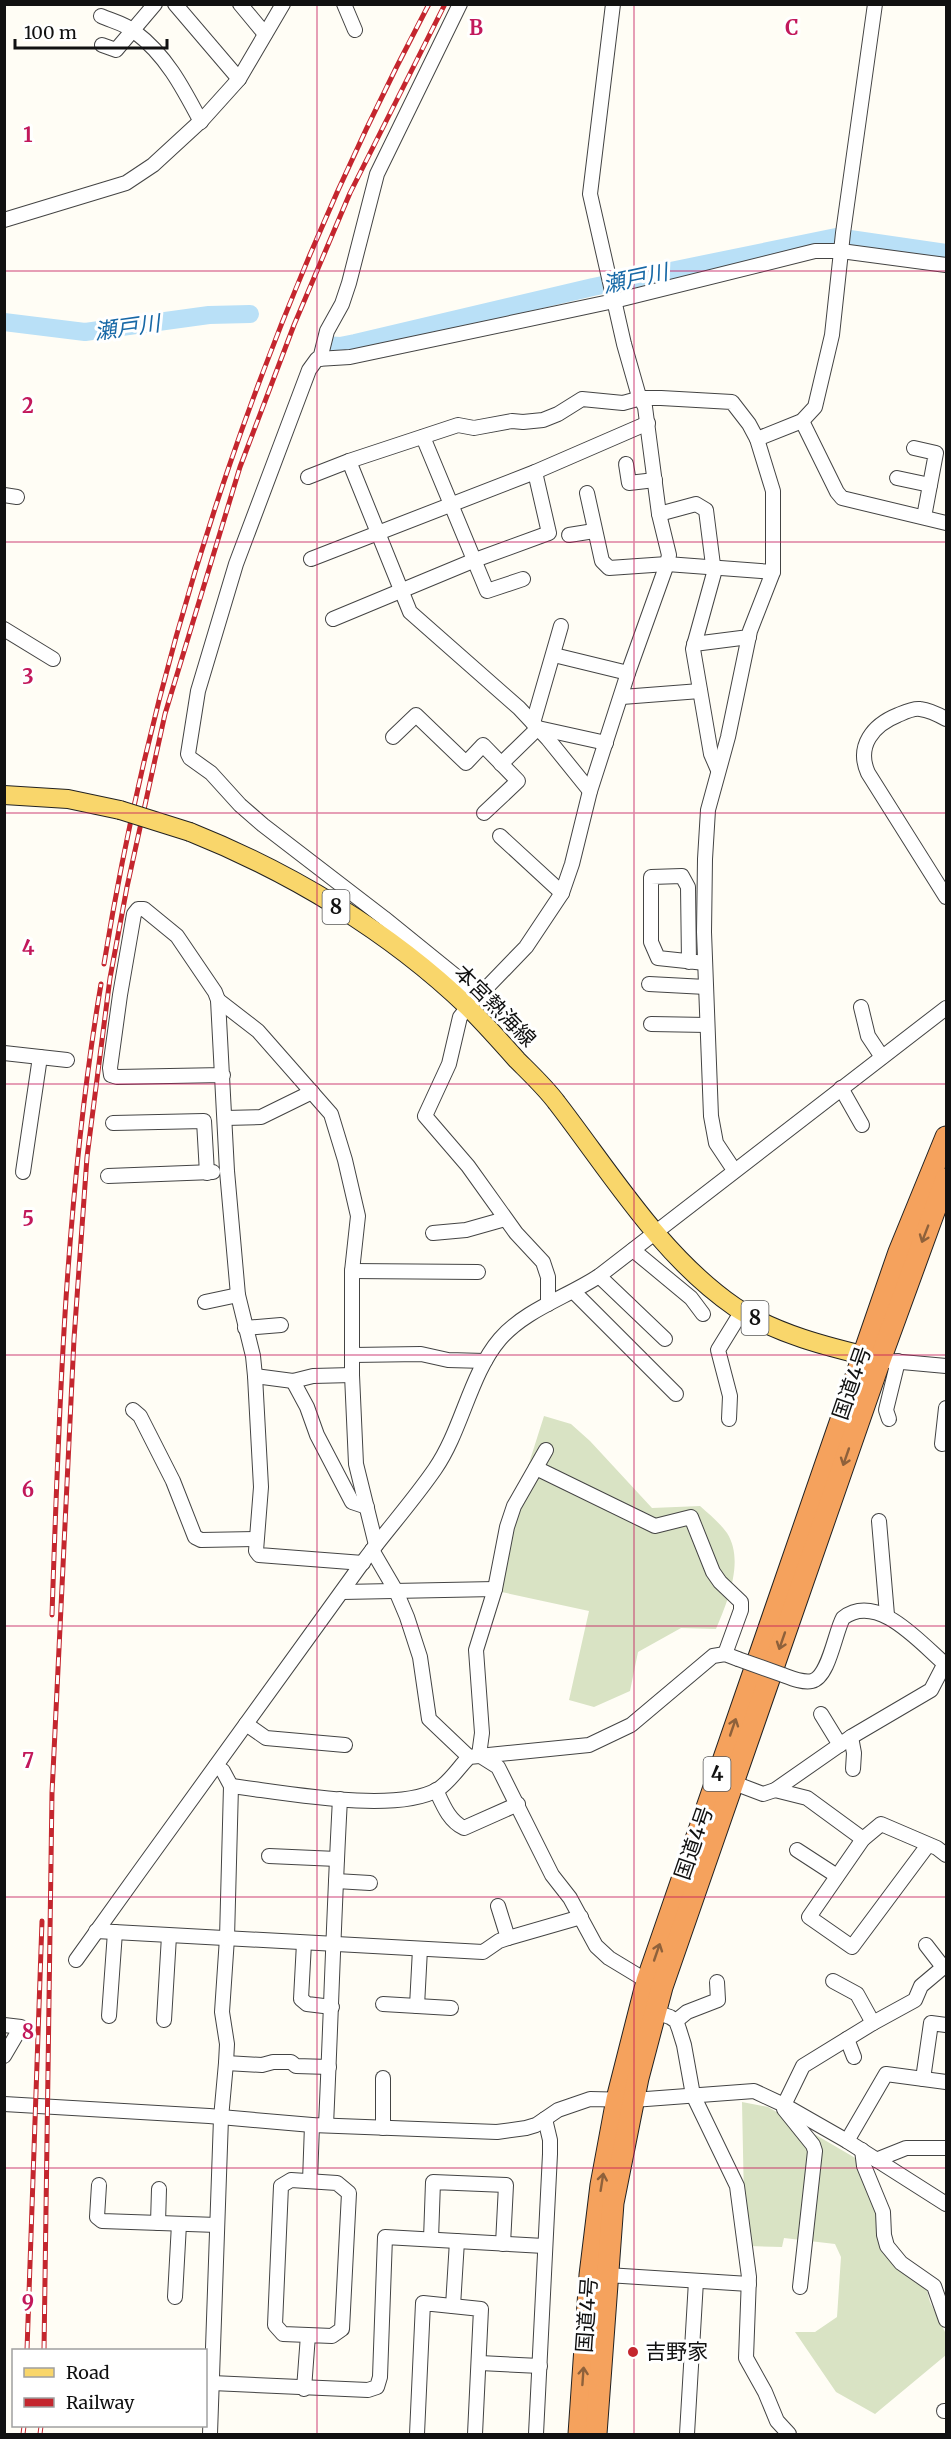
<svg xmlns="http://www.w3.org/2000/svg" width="951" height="2439" font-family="Merriweather,'Noto Sans JP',serif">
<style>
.cemetery{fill:#d9e3c4}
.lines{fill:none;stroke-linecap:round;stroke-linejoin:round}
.river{stroke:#b9e0f7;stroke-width:18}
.minor-casing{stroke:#444;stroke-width:16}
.major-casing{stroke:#222;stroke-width:20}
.highway-casing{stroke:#222;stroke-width:23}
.minor{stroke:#fff;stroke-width:14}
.major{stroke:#f9d66b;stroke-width:18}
.highway{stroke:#f5a25d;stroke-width:21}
.rail-casing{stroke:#c4262e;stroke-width:5}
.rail{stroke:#fff;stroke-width:3;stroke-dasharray:9;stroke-linecap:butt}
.minor-bridge-casing{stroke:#444;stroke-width:16;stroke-linecap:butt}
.major-bridge-casing{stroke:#222;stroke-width:20;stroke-linecap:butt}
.minor-bridge{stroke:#fff;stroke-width:14}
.major-bridge{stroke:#f9d66b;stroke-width:18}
.oneway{stroke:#8e613b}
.grid{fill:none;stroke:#c2185b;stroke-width:1.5;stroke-opacity:0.55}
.poi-dot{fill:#c4262e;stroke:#fff;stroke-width:2}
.labels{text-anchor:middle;stroke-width:6;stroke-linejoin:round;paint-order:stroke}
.shield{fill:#fff;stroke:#585858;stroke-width:1.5}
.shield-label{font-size:20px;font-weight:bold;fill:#111}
.street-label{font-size:21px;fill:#111;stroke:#fff}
.poi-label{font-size:21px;fill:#111;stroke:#fff;text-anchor:start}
.water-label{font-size:22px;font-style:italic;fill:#1768a6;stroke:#fff}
.grid-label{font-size:20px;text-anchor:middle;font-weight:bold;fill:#c2185b;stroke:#fff;stroke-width:6;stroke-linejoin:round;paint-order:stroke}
</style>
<rect width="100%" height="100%" fill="#fffdf5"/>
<g class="cemetery">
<path d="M 544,1416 L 571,1424 L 590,1441 L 652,1508 L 700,1506 C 709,1514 720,1523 727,1533 C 745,1561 727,1603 716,1629 L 681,1628 L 638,1652 L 630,1691 L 594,1707 L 569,1700 L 589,1611 L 497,1591 L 511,1520 Z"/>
<polygon points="742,2102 768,2107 857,2159 878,2212 879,2239 926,2287 930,2302 946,2334 946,2355 875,2414 836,2392 795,2332 815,2332 837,2317 841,2257 835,2244 784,2238 782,2247 749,2246 744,2201"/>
</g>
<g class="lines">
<g class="river">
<polyline points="4,322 85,332 209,315 250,314"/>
<polyline points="325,345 340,346 355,343 593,287 836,237 946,253"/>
</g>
<defs>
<g id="minor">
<polyline points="175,4 239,79"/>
<polyline points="240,4 265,34"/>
<polyline points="344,4 355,30"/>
<path d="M 101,16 C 112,21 126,24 135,32 C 166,55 183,88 201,122"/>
<polyline points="102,45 116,50 155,4"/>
<polyline points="4,220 126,183 153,165 203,119 239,79 283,4"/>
<polyline points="320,359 327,331 342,304 349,283 377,174 460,4"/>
<polyline points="802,421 837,492 842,498 946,523"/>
<polyline points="423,437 487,591 523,579"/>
<polyline points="757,439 802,421 815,407 832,335 843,233 875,4"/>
<polyline points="914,448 936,453 924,517"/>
<polyline points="626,464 629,483 655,480"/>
<polyline points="308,477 349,461"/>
<polyline points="897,478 930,485"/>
<polyline points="587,493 602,561 609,568 667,564 773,572"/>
<polyline points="4,495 17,497"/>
<polyline points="659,514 696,504 706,510 714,573 693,649 711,754 718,770"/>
<polyline points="569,535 594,531"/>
<polyline points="311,559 535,472 648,423"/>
<polyline points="333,619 475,560 549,533 535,472"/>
<polyline points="4,629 53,659"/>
<polyline points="694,644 749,637"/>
<polyline points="554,655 628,673"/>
<polyline points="622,697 700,691"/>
<path d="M 946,719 C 939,715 929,710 920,709 C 913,708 905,712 898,715 C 873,725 856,746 868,773 L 946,897"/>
<polyline points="533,723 561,626"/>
<polyline points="393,737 416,715 466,763 483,745 518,781 484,813"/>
<polyline points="501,764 538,728 606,743"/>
<polyline points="590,791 548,739 519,708 410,612 349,461 458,425 474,428 512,421 523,422 543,420 558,414 582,399 623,403 641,398 661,398 732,402 749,424 757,439 773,491 773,572 750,631 728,737 708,810 705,859 704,932 711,1116 716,1143 734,1170"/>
<polyline points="500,836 562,893"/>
<polyline points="689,962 688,887 682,876 651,877 651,942 658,958 705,963"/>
<polyline points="649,984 706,987"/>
<polyline points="479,995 384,918 263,825 240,805 211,773 190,758 188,754 198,691 236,564 309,370 317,359 350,357 614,301 815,251 841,251 946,265"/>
<polyline points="218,1000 258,1031 331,1114 345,1160 358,1216 352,1271 352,1375 356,1464 376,1545"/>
<polyline points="861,1007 868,1036 882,1057"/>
<polyline points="651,1024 707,1025"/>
<polyline points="4,1053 67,1060"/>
<polyline points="223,1075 117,1077 111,1075 110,1068 120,995 134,914 138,909 144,909 177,936 215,992 218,1000 227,1171 238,1295 253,1356 255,1376 261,1487 256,1551 259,1555 363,1563"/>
<polyline points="841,1088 862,1125"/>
<polyline points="225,1118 261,1117 312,1092"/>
<polyline points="113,1123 204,1121 207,1173"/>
<polyline points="23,1172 40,1057"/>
<polyline points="108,1176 213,1172"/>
<polyline points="433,1233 466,1230 505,1219"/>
<polyline points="633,1250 691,1298 703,1314"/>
<polyline points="352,1271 478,1272"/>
<polyline points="599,1276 665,1339"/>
<polyline points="574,1292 676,1394"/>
<polyline points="205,1302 238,1295"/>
<polyline points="548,1304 548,1277 543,1262 516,1233 468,1166 425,1116 449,1064 460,1017 468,1007 526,947 562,893 572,864 590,791 628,673 667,564 669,555 659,514 645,407 638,393 624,344 590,194 613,4"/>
<polyline points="245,1328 281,1325"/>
<polyline points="353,1355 421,1354 448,1360 485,1361"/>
<polyline points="880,1360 946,1366"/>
<polyline points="255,1376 293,1381 313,1376 352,1375"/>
<polyline points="293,1381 307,1407 317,1435 352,1502 367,1507"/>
<polyline points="133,1410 140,1416 173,1481 195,1537 201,1540 255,1539"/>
<polyline points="729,1419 730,1396 718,1350 742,1311"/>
<polyline points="889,1419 886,1410 898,1361"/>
<polyline points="942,1444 946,1408"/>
<polyline points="536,1468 655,1526 691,1517 713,1572 720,1582 741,1602 741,1610 725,1654"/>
<polyline points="879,1521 887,1615"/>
<polyline points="372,1550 396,1591 407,1617 420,1657 429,1719 469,1757"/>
<polyline points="495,1589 507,1527 514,1506 546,1450"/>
<polyline points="342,1592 495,1589 476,1650 482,1733 479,1755 498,1767 552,1875 570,1898 596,1946 609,1958 647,1981"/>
<path d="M 783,1675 C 791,1678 803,1683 812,1681 C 829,1677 835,1632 843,1618 C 878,1591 922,1645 946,1665"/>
<polyline points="821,1714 840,1745"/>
<polyline points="246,1724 266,1738 345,1745"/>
<polyline points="851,1737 854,1753 853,1769"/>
<polyline points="726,1780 763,1794 775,1790 851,1737 931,1690 945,1663"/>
<path d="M 231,1786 C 282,1792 393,1814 437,1790 C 449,1783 459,1767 469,1757 L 589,1745 L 631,1725 L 713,1656 L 725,1654 L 738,1659"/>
<path d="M 436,1790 C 443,1805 449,1821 464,1828 L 518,1804"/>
<polyline points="775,1790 807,1798 863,1839"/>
<polyline points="928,1845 852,1947 809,1917 863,1839 881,1824 937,1848 946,1855"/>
<polyline points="797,1850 837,1876"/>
<polyline points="269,1856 337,1859"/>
<polyline points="336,1881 370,1883"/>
<polyline points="498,1906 508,1938"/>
<polyline points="96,1931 483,1952 499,1941 508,1938 581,1917"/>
<polyline points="304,1943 301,1999 307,2004 332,2007"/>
<polyline points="926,1945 943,1967"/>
<path d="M 76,1960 C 171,1827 267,1695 363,1562 C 386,1531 413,1501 435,1469 C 462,1430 470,1374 500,1339 C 525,1310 567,1297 599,1276 L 946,1008"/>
<polyline points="833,1981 857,1994 873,2023"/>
<polyline points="383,2004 451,2008"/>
<polyline points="417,2006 420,1949"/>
<polyline points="655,2012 670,2017 676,2021 679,2029 684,2045 693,2095 737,2186 749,2277 746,2358 765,2392 777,2421 789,2434"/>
<polyline points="109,2016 115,1932"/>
<polyline points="164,2020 169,1936"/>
<polyline points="676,2021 687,2012 718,2000 717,1982"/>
<polyline points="4,2025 21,2027 4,2056"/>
<polyline points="847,2039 854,2057"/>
<polyline points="226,2063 262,2065 273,2062 291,2062 296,2066 329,2067"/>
<polyline points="923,2079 931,2023 946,2025"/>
<polyline points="4,2104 209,2116 312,2125 497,2132 526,2128 536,2125 558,2110 590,2099 633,2100 754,2091 784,2105 847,2141 946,2204"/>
<path d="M 326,2125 C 331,2017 334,1908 340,1799"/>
<polyline points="383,2128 383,2078"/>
<polyline points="847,2141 886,2074 946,2082"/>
<polyline points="862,2150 864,2166 883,2212 884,2235 887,2246 901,2263 934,2286 946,2320"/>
<polyline points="876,2160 906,2148 946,2148"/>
<polyline points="310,2181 312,2125"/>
<polyline points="99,2185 97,2217 102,2221 217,2225"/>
<polyline points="158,2223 159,2189"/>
<polyline points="431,2239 433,2182 506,2185 503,2244"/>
<polyline points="607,2275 749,2284"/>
<polyline points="800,2287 815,2151 813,2145 784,2109 784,2105 803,2066 873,2023 915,2000 921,1986 946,1965"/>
<polyline points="175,2297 179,2224"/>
<polyline points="453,2306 457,2241"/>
<polyline points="480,2363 540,2366"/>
<polyline points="212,2383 368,2390 377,2387 380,2377 385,2237 544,2246"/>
<polyline points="304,2389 308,2335 332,2336 342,2329 349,2193 337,2183 291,2180 281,2186 275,2325 283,2334 308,2335"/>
<polyline points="944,2411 946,2411"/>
<polyline points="210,2434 221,2118 226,2063 227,2044 222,2012 227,1938 231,1786 223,1771 216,1766"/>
<polyline points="417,2434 423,2303 481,2309 475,2434"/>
<polyline points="536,2434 550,2154 550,2140 545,2119"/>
<polyline points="687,2434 696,2281"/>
</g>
<g id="major">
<polyline points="4,795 68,799 120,810"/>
<path d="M 190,832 C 290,872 389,931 468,1007 C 485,1024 501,1042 517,1060 C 531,1074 546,1088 557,1103 C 611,1173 661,1256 735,1307 C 776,1334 828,1347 875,1358"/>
</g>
<g id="highway">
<polyline points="579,2434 590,2275 601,2185 617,2099 647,1981 899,1252 946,1137"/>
<polyline points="596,2434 613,2203 638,2078 662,1987 880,1360 946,1179"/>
</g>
</defs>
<use href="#minor" class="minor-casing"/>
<use href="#major" class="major-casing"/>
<use href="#highway" class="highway-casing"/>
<use href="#minor" class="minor"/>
<use href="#major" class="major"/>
<use href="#highway" class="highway"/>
<defs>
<g id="rail">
<path d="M 104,964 C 158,630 271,303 429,4"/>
<path d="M 52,1615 C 59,1404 66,1193 101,984"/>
<polyline points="27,2350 42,1921"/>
<polyline points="44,2350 52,1793 74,1339 87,1157 110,978 127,887 165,714 240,467 294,325 350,193 445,4"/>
<polyline points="23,2434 24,2426"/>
<polyline points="40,2434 41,2426"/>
</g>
</defs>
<use href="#rail" class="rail-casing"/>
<use href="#rail" class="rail"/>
<defs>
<polyline id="minor-bridge" points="738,1659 783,1675"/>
<polyline id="major-bridge" points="120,810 190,832"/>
</defs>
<use href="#minor-bridge" class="minor-bridge-casing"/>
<use href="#major-bridge" class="major-bridge-casing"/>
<use href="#minor-bridge" class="minor-bridge"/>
<use href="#major-bridge" class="major-bridge"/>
</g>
<defs><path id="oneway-shaft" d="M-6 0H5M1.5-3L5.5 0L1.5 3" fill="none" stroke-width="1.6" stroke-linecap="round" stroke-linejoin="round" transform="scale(1.5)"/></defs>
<g class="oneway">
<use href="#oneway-shaft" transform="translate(925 1234) rotate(111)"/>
<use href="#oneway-shaft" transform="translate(846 1457) rotate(109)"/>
<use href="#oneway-shaft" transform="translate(782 1641) rotate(109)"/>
<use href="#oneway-shaft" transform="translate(733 1727) rotate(-71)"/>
<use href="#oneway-shaft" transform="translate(657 1952) rotate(-71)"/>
<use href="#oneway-shaft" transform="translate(602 2182) rotate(-81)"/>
<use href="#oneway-shaft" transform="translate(583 2376) rotate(-86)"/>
</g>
<path class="grid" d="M 317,4 L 317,2434M 634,4 L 634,2434M 4,271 L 946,271M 4,542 L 946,542M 4,813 L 946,813M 4,1084 L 946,1084M 4,1355 L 946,1355M 4,1626 L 946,1626M 4,1897 L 946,1897M 4,2168 L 946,2168"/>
<circle class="poi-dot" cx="633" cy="2352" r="6"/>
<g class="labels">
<g class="shield">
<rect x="322.5" y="890" width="27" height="34" rx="4.5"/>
<rect x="741.5" y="1301" width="27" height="34" rx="4.5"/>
<rect x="703.5" y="1757" width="27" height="34" rx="4.5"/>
</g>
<g class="shield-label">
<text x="336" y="914">8</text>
<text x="755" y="1325">8</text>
<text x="717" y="1781">4</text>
</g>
<g class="street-label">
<text transform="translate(495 1006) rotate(45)" y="7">本宮熱海線</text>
<text transform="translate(852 1383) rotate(-71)" y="7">国道4号</text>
<text transform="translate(694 1843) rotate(-71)" y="7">国道4号</text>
<text transform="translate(587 2315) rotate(-86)" y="7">国道4号</text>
</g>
<g class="poi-label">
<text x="645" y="2359">吉野家</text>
</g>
<g class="water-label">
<text transform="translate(635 278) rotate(-12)" y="8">瀬戸川</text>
<text transform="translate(127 327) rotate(-8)" y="8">瀬戸川</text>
</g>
</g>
<g class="grid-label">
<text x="476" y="35">B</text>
<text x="792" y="35">C</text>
<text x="28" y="142">1</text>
<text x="28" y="413">2</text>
<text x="28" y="684">3</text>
<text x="28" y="955">4</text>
<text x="28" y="1226">5</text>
<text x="28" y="1497">6</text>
<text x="28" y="1768">7</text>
<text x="28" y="2039">8</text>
<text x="28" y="2310">9</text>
</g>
<rect width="951" height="2439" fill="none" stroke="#111111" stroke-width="12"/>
<rect x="12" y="2349" width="195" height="78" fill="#ffffff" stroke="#a0a0a0" stroke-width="1.5"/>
<rect x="24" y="2368" width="30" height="9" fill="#f9d66b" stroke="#a0a0a0" stroke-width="1.5"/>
<text x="66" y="2379" font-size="18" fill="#111111">Road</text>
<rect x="24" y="2398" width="30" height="9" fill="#c4262e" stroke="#a0a0a0" stroke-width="1.5"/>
<text x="66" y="2409" font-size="18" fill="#111111">Railway</text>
<path d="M15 39v9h152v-9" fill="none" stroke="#111111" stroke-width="3"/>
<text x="24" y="39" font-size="18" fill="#111111" stroke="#ffffff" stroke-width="4.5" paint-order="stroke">100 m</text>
</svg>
